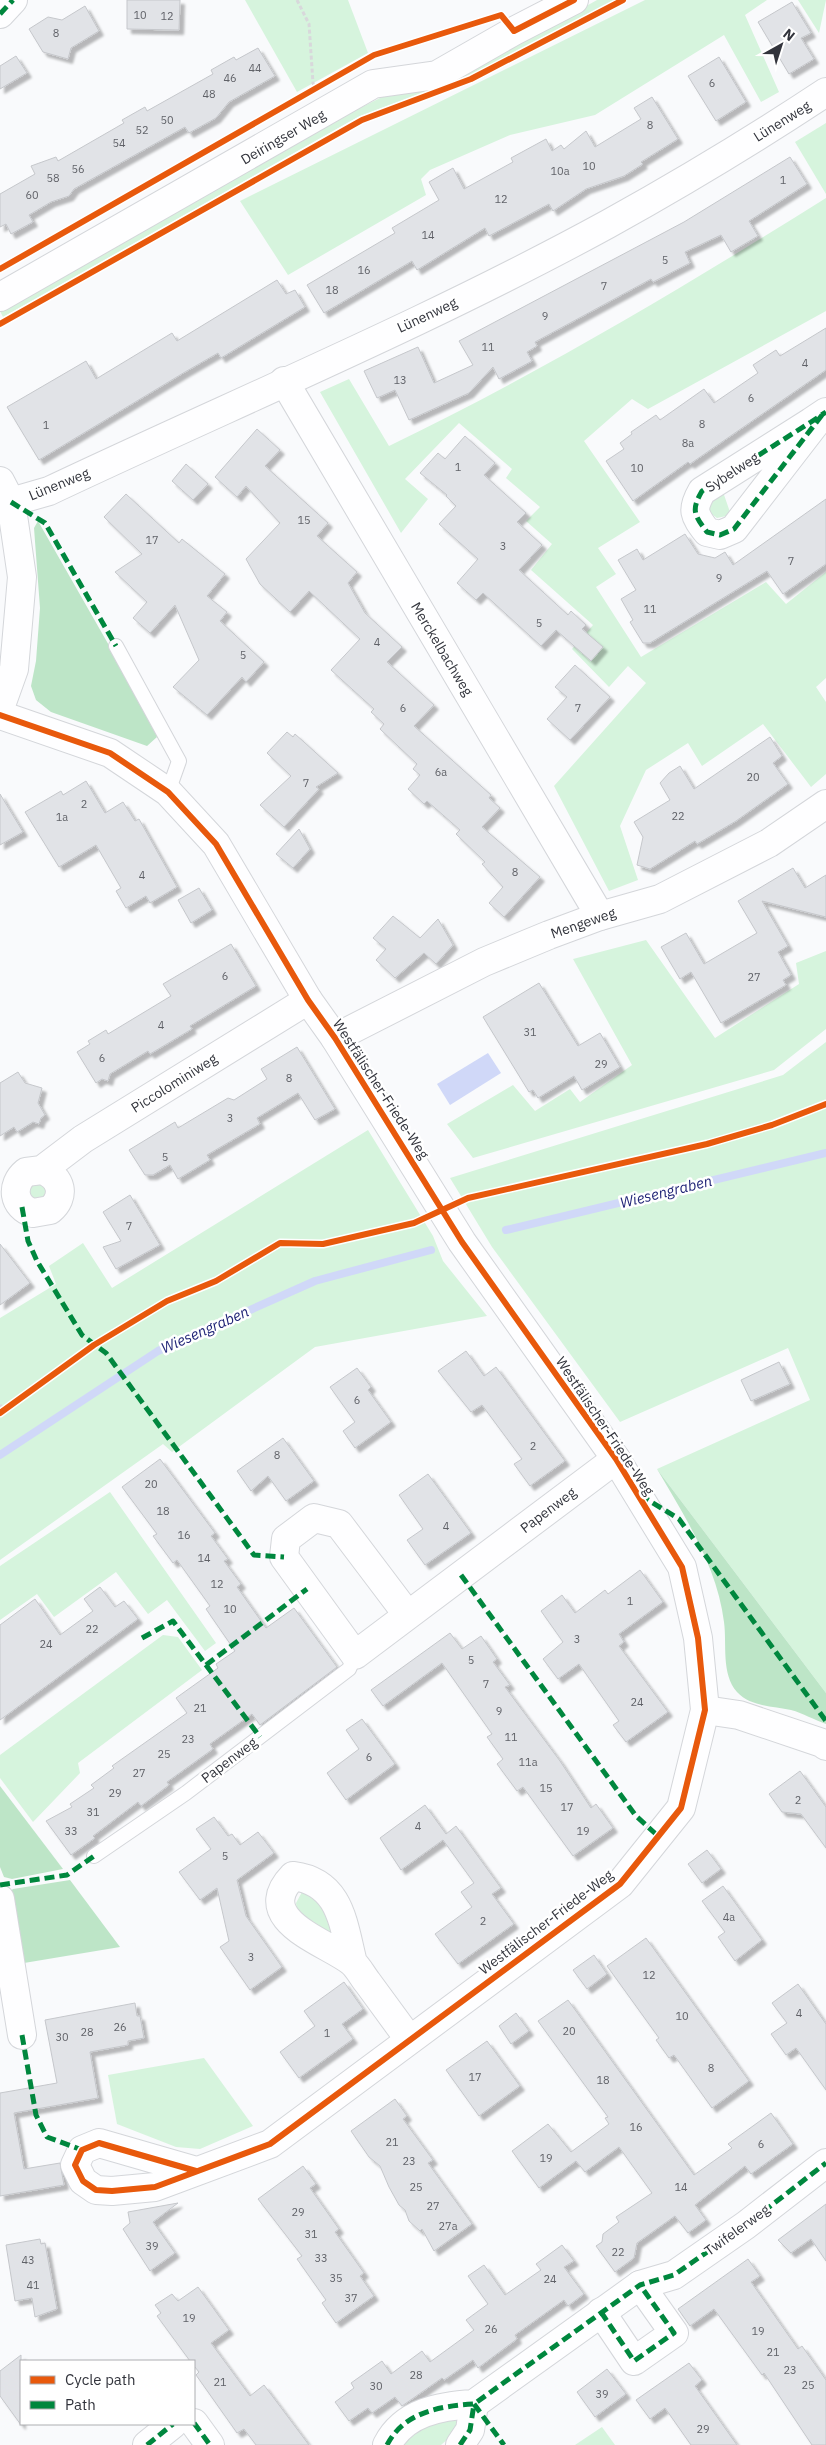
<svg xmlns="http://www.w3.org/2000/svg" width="826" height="2445" font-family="'IBM Plex Sans',sans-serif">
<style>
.green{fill:#d6f4dd}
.forest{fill:#bde5c7}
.water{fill:#d0d8f8}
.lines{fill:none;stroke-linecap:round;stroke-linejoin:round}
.stream{stroke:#d0d8f8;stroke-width:8}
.building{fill:#e1e3e7;stroke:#c5c7cb;filter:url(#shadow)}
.service-casing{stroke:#d4d6da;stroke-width:16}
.minor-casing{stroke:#d4d6da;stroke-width:30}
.path{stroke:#d8d8db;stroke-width:3;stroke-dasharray:4 2.5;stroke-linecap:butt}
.service{stroke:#fefeff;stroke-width:14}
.minor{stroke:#fefeff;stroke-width:28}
.quiet{stroke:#00873e;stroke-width:5;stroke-dasharray:10 5;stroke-linecap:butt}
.cycleway-casing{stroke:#fff;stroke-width:9}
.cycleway{stroke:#e8590c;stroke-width:6}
.labels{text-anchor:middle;stroke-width:5;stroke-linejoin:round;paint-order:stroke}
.number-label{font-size:11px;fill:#606268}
.street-label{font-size:14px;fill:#32343c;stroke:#fff}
.water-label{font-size:15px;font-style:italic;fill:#212577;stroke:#fff}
</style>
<defs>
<filter id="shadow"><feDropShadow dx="4.5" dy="4.5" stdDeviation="1" flood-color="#0004"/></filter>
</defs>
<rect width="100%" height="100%" fill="#f9fafc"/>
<g class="green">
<polygon points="245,0 348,0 368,53 297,92"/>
<polygon points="597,0 615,0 471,75 358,117 3,317 0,311 338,119 388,94 411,93 465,74"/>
<polygon points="645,0 767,0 745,15 779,92 761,102 724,35 595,115 510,135 430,170 421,179 426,195 288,275 240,201"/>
<polygon points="798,0 826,0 819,33"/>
<polygon points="826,123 826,194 795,142"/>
<path d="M 826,198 L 826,311 L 648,409 L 632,399 L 584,441 L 640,522 L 598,548 L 616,574 L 596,587 L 641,657 L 766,582 L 786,604 L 826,572 L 826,678 L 816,687 L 826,702 L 826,774 L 811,787 L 763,724 L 702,766 L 688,743 L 646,770 L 620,826 L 638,880 L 609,891 L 554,786 L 646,683 L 628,666 L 609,687 L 572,649 L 593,625 L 531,570 L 552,544 L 526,521 L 540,507 L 506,478 L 512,469 L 459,423 L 405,479 L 428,499 L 401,533 L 320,392 L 349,379 L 389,446 C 540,373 684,287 826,198 Z"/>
<path d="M 722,489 L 731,515 L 717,518 L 710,513 C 708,500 713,497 722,489 Z"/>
<polygon points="646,940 715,1038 799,984 796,963 826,951 826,1029 774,1070 473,1158 447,1124 513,1085 535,1111 570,1089 580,1102 632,1065 573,959"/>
<polygon points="826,1042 826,1693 657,1469 810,1400 788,1348 620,1422 492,1247 450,1178 783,1075"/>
<polygon points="368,1130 433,1236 443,1261 487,1316 315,1347 172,1452 163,1444 0,1560 0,1318 56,1284 49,1266 83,1243 112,1288"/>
<polygon points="37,1178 51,1194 34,1205 26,1185"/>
<polygon points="110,1492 216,1643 205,1651 167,1600 148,1614 116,1572 54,1617 37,1594 0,1620 0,1566"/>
<polygon points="163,1635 178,1637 202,1670 78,1763 80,1773 33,1822 0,1778 0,1755"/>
<polygon points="302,1892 323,1902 336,1939 297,1912 296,1903"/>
<polygon points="204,2058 253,2126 200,2149 176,2147 117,2124 108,2075"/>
<polygon points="442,2414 461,2416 460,2428 441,2445 401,2445"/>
<polygon points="602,2427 615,2445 575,2445"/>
</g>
<g class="forest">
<polygon points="38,521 155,726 157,737 147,746 51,712 36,700 31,686 36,661 40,608 34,528"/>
<path d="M 657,1469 L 826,1693 L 826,1724 C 814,1720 803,1713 791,1710 C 773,1706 751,1707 737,1692 C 721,1674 727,1644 724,1622 C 717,1566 685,1517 657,1469 Z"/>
<polygon points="0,1786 63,1869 12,1879 4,1877 0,1867"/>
<polygon points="70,1880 120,1947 18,1964 7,1894 13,1889"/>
</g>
<polygon class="water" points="488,1053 501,1073 450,1105 437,1084"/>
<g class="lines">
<g class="stream">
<polyline points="506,1230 826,1153"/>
<polyline points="0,1455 158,1351 315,1281 431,1250"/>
</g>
</g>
<g class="building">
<polygon points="127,0 180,0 179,30 127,29"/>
<polygon points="792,2 811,33 801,38 814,59 789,74 758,22"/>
<polygon points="85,6 99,31 71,48 68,59 43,52 29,29 48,17 62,20"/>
<polygon points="258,48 275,76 229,102 216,118 189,133 185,127 74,189 69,196 51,202 29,215 33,222 11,234 6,224 0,227 0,194 35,174 31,166 56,157 58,161 124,123 122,120 145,107 147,111 213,74 211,70 234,57 236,60"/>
<polygon points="16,56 27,73 0,89 0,66"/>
<polygon points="719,57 746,102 716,121 688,76"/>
<polygon points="652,97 678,139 641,162 643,164 624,176 586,189 553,211 549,204 489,236 485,228 417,270 412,261 324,313 307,285 395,233 392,228 439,200 429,182 453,168 464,189 513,162 511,158 546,139 552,151 561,145 564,149 586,131 595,147 641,119 634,108"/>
<polygon points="790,157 807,184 749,221 758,236 731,252 721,235 685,252 690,263 653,282 651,279 535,342 537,346 527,352 532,361 499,379 493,367 469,393 409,420 395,390 377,398 364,371 418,347 434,383 473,365 459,341 684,222"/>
<polygon points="277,280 286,294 295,290 305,307 221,358 218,353 185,372 39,460 7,407 86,361 96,379 172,333 177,341"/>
<polygon points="826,328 826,370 690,464 688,462 633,501 606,461 624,449 620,443 632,434 631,432 656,415 660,420 704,389 714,403 758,373 753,365 776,350 780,356"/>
<polygon points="257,429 280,450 265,466 328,523 317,536 357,572 348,583 365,613 402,647 387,662 434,705 414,726 491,795 489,798 500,808 482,827 540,877 504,917 489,903 503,887 482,864 485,862 456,834 460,830 427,801 424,804 408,789 420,775 413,769 417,764 380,729 384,724 371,712 374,709 331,670 360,639 309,591 290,612 260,584 246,559 280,523 246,486 237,497 215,477"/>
<polygon points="465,436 495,463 484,475 526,513 517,522 542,545 519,570 568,615 571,611 586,625 582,629 603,647 591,661 556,630 541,646 483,593 476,600 457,583 478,559 439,524 456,506 446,496 447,495 420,473 438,453 445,459"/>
<polygon points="186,464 208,484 193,500 172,481"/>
<polygon points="126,494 179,543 182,539 225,574 207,596 227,612 220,621 264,662 246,682 242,677 207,715 173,687 199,660 175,605 150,633 133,618 147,602 115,572 142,554 104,517"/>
<polygon points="826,499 826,564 783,594 767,571 650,643 643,643 630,622 633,620 621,599 636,590 618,560 637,549 643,560 685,534 698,554 715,558 725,552 733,565"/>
<polygon points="575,665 610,697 570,740 547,719 567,697 555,687"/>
<polygon points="287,732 293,737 295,734 304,742 338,773 316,787 319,789 284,827 260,805 291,776 267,753"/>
<polygon points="770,737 782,756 773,763 788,784 736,821 697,844 695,841 650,869 637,865 643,837 634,822 670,800 660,783 669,773 680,766 694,789"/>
<polygon points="86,781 105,813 123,802 135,821 139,819 177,887 150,903 146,896 126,908 116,891 121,888 96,845 59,867 25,812 61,791 63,795"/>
<polygon points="0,794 23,832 0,845"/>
<polygon points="299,829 310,849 293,868 276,854"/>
<polygon points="793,868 805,888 826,875 826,917 762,901 788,946 778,952 791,975 783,980 786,985 721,1023 691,972 680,979 661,947 686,933 704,964 757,933 738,901"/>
<polygon points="199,888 212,910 191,923 178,900"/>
<polygon points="393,916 420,938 438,919 453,945 436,964 424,953 395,978 376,960 386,949 373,938"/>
<polygon points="231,944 256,986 190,1026 192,1029 150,1054 148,1051 110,1074 108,1081 102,1079 96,1083 77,1052 90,1044 88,1041 106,1030 108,1034 171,996 163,984"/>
<polygon points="539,983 578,1046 600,1033 620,1067 582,1090 574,1076 538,1098 533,1090 529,1092 483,1017"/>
<polygon points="297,1047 335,1109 315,1120 298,1093 257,1118 260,1124 207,1155 210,1160 178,1179 170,1165 153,1175 145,1175 129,1150 175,1122 178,1128 228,1098 234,1100 267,1079 261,1069"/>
<polygon points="18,1072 25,1083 42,1088 38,1103 45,1115 41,1118 39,1124 33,1122 17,1132 14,1127 0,1136 0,1083"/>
<polygon points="130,1195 160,1245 116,1269 103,1247 121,1241 103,1212"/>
<polygon points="0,1244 30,1283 0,1305"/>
<polygon points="466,1351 484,1376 496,1367 565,1461 530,1486 514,1464 522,1459 482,1405 471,1412 438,1371"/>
<polygon points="779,1362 790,1384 751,1401 741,1380"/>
<polygon points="357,1368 371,1387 368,1390 391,1422 355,1448 343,1431 355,1422 330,1387"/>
<polygon points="283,1438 314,1481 286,1501 268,1476 251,1491 237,1471"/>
<polygon points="160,1459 215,1533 211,1536 228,1559 224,1561 241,1584 237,1587 266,1628 294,1608 337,1667 260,1725 252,1714 210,1744 213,1749 167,1782 169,1785 141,1806 138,1802 93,1836 95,1838 71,1855 46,1821 72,1807 70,1804 94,1788 91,1785 114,1768 112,1766 187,1713 176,1698 218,1668 216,1664 235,1651 206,1609 210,1606 177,1560 173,1563 153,1536 157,1534 122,1487"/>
<polygon points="428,1474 471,1533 425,1565 407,1540 423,1529 399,1495"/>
<polygon points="640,1570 663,1602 619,1634 624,1642 619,1646 668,1712 626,1742 613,1725 619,1721 579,1664 558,1679 543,1659 563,1642 541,1611 562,1595 575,1613 605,1590 608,1594"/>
<polygon points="100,1587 115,1607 124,1601 138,1619 0,1720 0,1625 35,1599 60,1635 93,1611 84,1599"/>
<polygon points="450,1633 462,1649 481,1636 497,1659 493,1662 510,1685 505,1687 560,1761 591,1808 596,1804 613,1828 573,1856 523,1787 517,1791 497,1764 503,1759 487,1737 492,1734 442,1663 383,1706 371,1690"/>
<polygon points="362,1719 395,1764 346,1800 327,1773 359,1749 346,1730"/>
<polygon points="800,1771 826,1807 826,1848 801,1814 782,1812 769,1794"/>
<polygon points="425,1805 446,1834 456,1826 501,1888 492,1894 514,1924 458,1964 435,1934 472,1907 461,1892 474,1883 443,1840 401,1870 380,1838"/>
<polygon points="214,1817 228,1836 232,1834 240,1845 258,1832 274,1853 237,1880 246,1916 282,1967 250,1990 220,1947 229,1941 217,1888 200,1900 179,1872 211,1849 196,1829"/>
<polygon points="707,1850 721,1869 702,1883 688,1864"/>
<polygon points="723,1886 762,1940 735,1961 718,1937 725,1932 702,1901"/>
<polygon points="646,1938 749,2081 712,2108 674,2055 669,2058 656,2040 659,2038 607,1966"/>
<polygon points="594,1955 607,1974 587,1989 573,1970"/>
<polygon points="344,1982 363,2009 342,2024 353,2039 299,2078 280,2052 315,2026 304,2011"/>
<polygon points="798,1984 826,2024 826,2090 796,2048 786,2055 771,2034 787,2023 772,2003"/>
<polygon points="568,2000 694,2175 732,2148 728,2144 771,2113 793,2144 751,2174 745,2166 695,2205 706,2220 688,2233 675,2216 637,2243 634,2258 615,2272 596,2246 602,2242 603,2234 619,2222 616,2217 652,2193 619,2147 585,2172 576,2161 539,2188 512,2151 548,2124 571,2152 609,2124 605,2118 608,2117 538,2021"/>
<polygon points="135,2003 137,2016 140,2016 144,2038 128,2041 128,2045 90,2052 98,2098 14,2113 24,2169 60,2163 64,2185 0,2196 0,2093 57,2083 45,2020"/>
<polygon points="516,2013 529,2031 511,2044 499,2026"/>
<polygon points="487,2041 520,2086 479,2116 446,2070"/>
<polygon points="395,2099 407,2116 403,2119 433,2160 428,2163 472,2224 434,2251 422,2229 420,2231 409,2221 405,2210 399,2205 389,2187 380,2166 369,2157 351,2131"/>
<polygon points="303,2166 316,2184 310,2188 339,2229 335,2232 364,2273 360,2276 374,2296 336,2323 322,2303 326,2300 297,2259 302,2256 258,2199"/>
<polygon points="178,2203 153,2222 175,2253 150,2271 123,2229 130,2223 128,2212"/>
<polygon points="826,2204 826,2261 811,2239 791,2253 778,2240"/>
<polygon points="40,2239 41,2244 45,2243 57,2309 35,2317 32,2298 15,2301 6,2245"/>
<polygon points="562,2245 574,2261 564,2267 584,2294 568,2306 564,2300 515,2335 517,2339 478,2368 473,2360 444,2380 442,2378 402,2406 395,2397 372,2413 368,2408 349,2421 335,2402 354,2388 351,2383 382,2361 391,2374 422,2351 430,2362 474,2330 466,2320 488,2304 468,2276 484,2265 505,2295 541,2270 536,2264"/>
<polygon points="748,2259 760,2276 751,2282 798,2349 802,2346 826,2380 826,2445 812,2445 764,2373 762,2375 714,2309 690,2326 678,2309"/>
<polygon points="198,2287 229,2330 211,2343 250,2396 264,2385 309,2445 256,2445 244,2429 237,2433 196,2375 199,2372 194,2366 194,2361 190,2361 157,2316 161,2313 155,2305 172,2294 178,2301"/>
<polygon points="21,2355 21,2425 0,2396 0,2371"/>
<polygon points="689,2363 702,2380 695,2386 737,2445 691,2445 665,2408 650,2419 636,2400"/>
<polygon points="607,2369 626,2394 595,2417 577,2392"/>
</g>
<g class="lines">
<defs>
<g id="service">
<polyline points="116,646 179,761 168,792"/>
<polyline points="94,1856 186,1793 349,1669 355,1655"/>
</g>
<g id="minor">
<polyline points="0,14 13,0"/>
<polyline points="0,297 373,84 437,75 514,31 574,0"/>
<polyline points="284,381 600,916"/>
<path d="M 822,415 L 734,529 L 720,535 L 707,532 C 694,515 691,510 702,491 L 811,422 L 826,412"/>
<polyline points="0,481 11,502 22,577 14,669 0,708"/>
<path d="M 11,502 L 49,491 C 235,403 427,323 608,224 C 682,183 755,139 826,92"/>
<polyline points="0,715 110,753 168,792 216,844 308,1000 335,1038 462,1242 616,1459 682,1567 698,1638 705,1710 681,1808 620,1884 270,2144 155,2187 112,2191 96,2190 83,2181 75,2165 82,2150 99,2143 196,2171"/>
<polyline points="335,1038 484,962 549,935 600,916 660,899 769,843 826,804"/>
<path d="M 42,1170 L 26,1172 C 10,1185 13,1207 33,1213 L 50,1210 C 66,1197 62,1177 42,1170 L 83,1139 L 308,1000"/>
<polyline points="407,1614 339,1524 314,1518 286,1539 284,1557 355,1655 616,1459"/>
<polyline points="705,1710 739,1715 822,1743 826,1746"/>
<polyline points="0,1899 22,2035"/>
<path d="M 353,1963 C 343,1924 341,1882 293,1876 C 250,1920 327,1942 352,1962 C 358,1967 363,1977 368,1983 C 382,2002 395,2020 409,2039"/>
<polyline points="601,2312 634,2361 674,2333 640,2285"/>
<polyline points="194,2423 210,2445"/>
<polyline points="147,2445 173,2424"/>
<path d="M 387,2445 C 404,2412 440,2406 474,2404 L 640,2285 L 674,2275 L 746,2225 L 826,2163"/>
<polyline points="460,2445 470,2430 474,2404"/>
</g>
</defs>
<use href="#service" class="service-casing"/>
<use href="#minor" class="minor-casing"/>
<g class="path">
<polyline points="297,0 309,24 313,83 315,89"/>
<polyline points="596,14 623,0"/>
<polyline points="0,1405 5,1410"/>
</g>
<use href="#service" class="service"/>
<use href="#minor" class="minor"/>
<g class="quiet">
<polyline points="0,14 13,0"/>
<path d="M 822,415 L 734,529 L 720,535 L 707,532 C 694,515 691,510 702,491 L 811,422 L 826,412"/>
<polyline points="11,502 45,523 116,646"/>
<polyline points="22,1207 28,1241 37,1261 82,1335 106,1353 254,1555 284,1557"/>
<polyline points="640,1495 679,1519 826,1721"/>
<polyline points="461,1575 636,1816 658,1836"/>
<polyline points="142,1638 173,1621 260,1737"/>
<polyline points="206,1665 307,1589"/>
<polyline points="0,1885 67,1875 94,1856"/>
<polyline points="22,2035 36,2115 47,2137 82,2150"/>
<polyline points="601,2312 634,2361 674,2333 640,2285"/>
<polyline points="474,2404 504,2445"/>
<polyline points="194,2423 210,2445"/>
<polyline points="147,2445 173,2424"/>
<path d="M 387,2445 C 404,2412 440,2406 474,2404 L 640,2285 L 674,2275 L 746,2225 L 826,2163"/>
<polyline points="460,2445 470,2430 474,2404"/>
</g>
<defs>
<g id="cycleway">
<polyline points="0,269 374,55 501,15 514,31 574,0"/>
<polyline points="0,324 362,120 471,79 623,0"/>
<polyline points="0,715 110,753 168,792 216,844 308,1000 335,1038 462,1242 616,1459 682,1567 698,1638 705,1710 681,1808 620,1884 270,2144 155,2187 112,2191 96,2190 83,2181 75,2165 82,2150 99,2143 196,2171"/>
<polyline points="0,1413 94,1345 167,1301 216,1281 280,1243 323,1244 414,1223 468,1198 707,1144 772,1125 826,1104"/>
</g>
</defs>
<use href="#cycleway" class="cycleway-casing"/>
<use href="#cycleway" class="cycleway"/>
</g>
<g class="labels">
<g class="number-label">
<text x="140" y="19">10</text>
<text x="167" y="20">12</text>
<text x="56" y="37">8</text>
<text x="255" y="72">44</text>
<text x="230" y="82">46</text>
<text x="712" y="87">6</text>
<text x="209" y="98">48</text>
<text x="167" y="124">50</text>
<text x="650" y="129">8</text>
<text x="142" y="134">52</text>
<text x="119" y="147">54</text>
<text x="589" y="170">10</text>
<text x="78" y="173">56</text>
<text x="560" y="175">10a</text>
<text x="53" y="182">58</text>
<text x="783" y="184">1</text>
<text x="32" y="199">60</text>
<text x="501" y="203">12</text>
<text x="428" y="239">14</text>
<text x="665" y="264">5</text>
<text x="364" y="274">16</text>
<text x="604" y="290">7</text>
<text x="332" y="294">18</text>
<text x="545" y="320">9</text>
<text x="488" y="351">11</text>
<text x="805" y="367">4</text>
<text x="400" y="384">13</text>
<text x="751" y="402">6</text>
<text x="702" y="428">8</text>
<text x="46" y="429">1</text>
<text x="688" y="447">8a</text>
<text x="458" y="471">1</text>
<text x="637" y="472">10</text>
<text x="304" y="524">15</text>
<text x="152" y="544">17</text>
<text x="503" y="550">3</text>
<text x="791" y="565">7</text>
<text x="719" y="582">9</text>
<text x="650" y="613">11</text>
<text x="539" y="627">5</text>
<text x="377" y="646">4</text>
<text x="243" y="659">5</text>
<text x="403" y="712">6</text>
<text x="578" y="712">7</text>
<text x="441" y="776">6a</text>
<text x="753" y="781">20</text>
<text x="306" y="787">7</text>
<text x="84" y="808">2</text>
<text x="678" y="820">22</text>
<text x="62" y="821">1a</text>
<text x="515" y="876">8</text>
<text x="142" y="879">4</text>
<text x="225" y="980">6</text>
<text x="754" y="981">27</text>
<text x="161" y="1029">4</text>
<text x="530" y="1036">31</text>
<text x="102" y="1062">6</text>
<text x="601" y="1068">29</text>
<text x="289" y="1082">8</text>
<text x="230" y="1122">3</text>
<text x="165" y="1161">5</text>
<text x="129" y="1230">7</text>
<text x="357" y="1404">6</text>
<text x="533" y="1450">2</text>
<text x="277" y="1459">8</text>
<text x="151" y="1488">20</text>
<text x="163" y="1515">18</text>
<text x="446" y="1530">4</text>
<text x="184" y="1539">16</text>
<text x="204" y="1562">14</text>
<text x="217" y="1588">12</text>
<text x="630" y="1605">1</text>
<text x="230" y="1613">10</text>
<text x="92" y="1633">22</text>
<text x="577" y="1643">3</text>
<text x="46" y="1648">24</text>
<text x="471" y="1664">5</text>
<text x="486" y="1688">7</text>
<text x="637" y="1706">24</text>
<text x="200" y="1712">21</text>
<text x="499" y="1715">9</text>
<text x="511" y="1741">11</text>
<text x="188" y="1743">23</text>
<text x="164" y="1758">25</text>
<text x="369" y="1761">6</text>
<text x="528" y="1766">11a</text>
<text x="139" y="1777">27</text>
<text x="546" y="1792">15</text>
<text x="115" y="1797">29</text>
<text x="798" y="1804">2</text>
<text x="567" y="1811">17</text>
<text x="93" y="1816">31</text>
<text x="418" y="1830">4</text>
<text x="71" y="1835">33</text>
<text x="583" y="1835">19</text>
<text x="225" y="1860">5</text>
<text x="729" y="1921">4a</text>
<text x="483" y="1925">2</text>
<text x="251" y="1961">3</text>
<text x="649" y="1979">12</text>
<text x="799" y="2017">4</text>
<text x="682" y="2020">10</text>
<text x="120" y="2031">26</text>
<text x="569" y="2035">20</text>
<text x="87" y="2036">28</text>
<text x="327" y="2037">1</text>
<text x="62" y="2041">30</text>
<text x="711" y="2072">8</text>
<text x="475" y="2081">17</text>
<text x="603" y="2084">18</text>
<text x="636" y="2131">16</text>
<text x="392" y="2146">21</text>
<text x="761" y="2148">6</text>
<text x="546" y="2162">19</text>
<text x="409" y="2165">23</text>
<text x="416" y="2191">25</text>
<text x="681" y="2191">14</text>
<text x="433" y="2210">27</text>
<text x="298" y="2216">29</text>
<text x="448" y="2230">27a</text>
<text x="311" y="2238">31</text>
<text x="152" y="2250">39</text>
<text x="618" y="2256">22</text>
<text x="321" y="2262">33</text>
<text x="28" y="2264">43</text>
<text x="336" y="2282">35</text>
<text x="550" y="2283">24</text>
<text x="33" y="2289">41</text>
<text x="351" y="2302">37</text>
<text x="189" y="2322">19</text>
<text x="491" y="2333">26</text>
<text x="758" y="2335">19</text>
<text x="773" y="2356">21</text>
<text x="790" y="2374">23</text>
<text x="416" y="2379">28</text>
<text x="220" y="2386">21</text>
<text x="808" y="2389">25</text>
<text x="376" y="2390">30</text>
<text x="602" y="2398">39</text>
<text x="703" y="2433">29</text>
</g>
<g class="street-label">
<text transform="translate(782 121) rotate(-32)" y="5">Lünenweg</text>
<text transform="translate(283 137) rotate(-30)" y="5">Deiringser Weg</text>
<text transform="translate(427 315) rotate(-25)" y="5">Lünenweg</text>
<text transform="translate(732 472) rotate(-33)" y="5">Sybelweg</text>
<text transform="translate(59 484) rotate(-22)" y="5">Lünenweg</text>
<text transform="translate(442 649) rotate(59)" y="5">Merckelbachweg</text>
<text transform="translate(583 923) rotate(-19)" y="5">Mengeweg</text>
<text transform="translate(174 1083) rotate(-32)" y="5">Piccolominiweg</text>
<text transform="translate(381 1089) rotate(57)" y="5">Westfälischer-Friede-Weg</text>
<text transform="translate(605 1426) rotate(56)" y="5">Westfälischer-Friede-Weg</text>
<text transform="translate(548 1510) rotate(-37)" y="5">Papenweg</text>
<text transform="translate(229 1760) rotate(-37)" y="5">Papenweg</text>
<text transform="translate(546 1922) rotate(-37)" y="5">Westfälischer-Friede-Weg</text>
<text transform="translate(737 2230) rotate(-36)" y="5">Twifelerweg</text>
</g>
<g class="water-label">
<text transform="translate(666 1192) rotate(-14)" y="5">Wiesengraben</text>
<text transform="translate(205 1330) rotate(-24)" y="5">Wiesengraben</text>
</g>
</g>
<rect x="20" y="2360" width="175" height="65" fill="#ffffff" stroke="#adaeb1"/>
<rect x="30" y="2376" width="25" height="8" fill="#e8590c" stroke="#adaeb1"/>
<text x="65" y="2385" font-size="15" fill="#32343c">Cycle path</text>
<rect x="30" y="2401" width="25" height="8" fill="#00873e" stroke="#adaeb1"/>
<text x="65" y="2410" font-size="15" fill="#32343c">Path</text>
<g transform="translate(781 45) rotate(39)" stroke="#ffffff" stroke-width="4" paint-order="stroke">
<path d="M0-4L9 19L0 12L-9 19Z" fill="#32343c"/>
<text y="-8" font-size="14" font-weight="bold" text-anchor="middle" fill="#32343c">N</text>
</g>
</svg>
